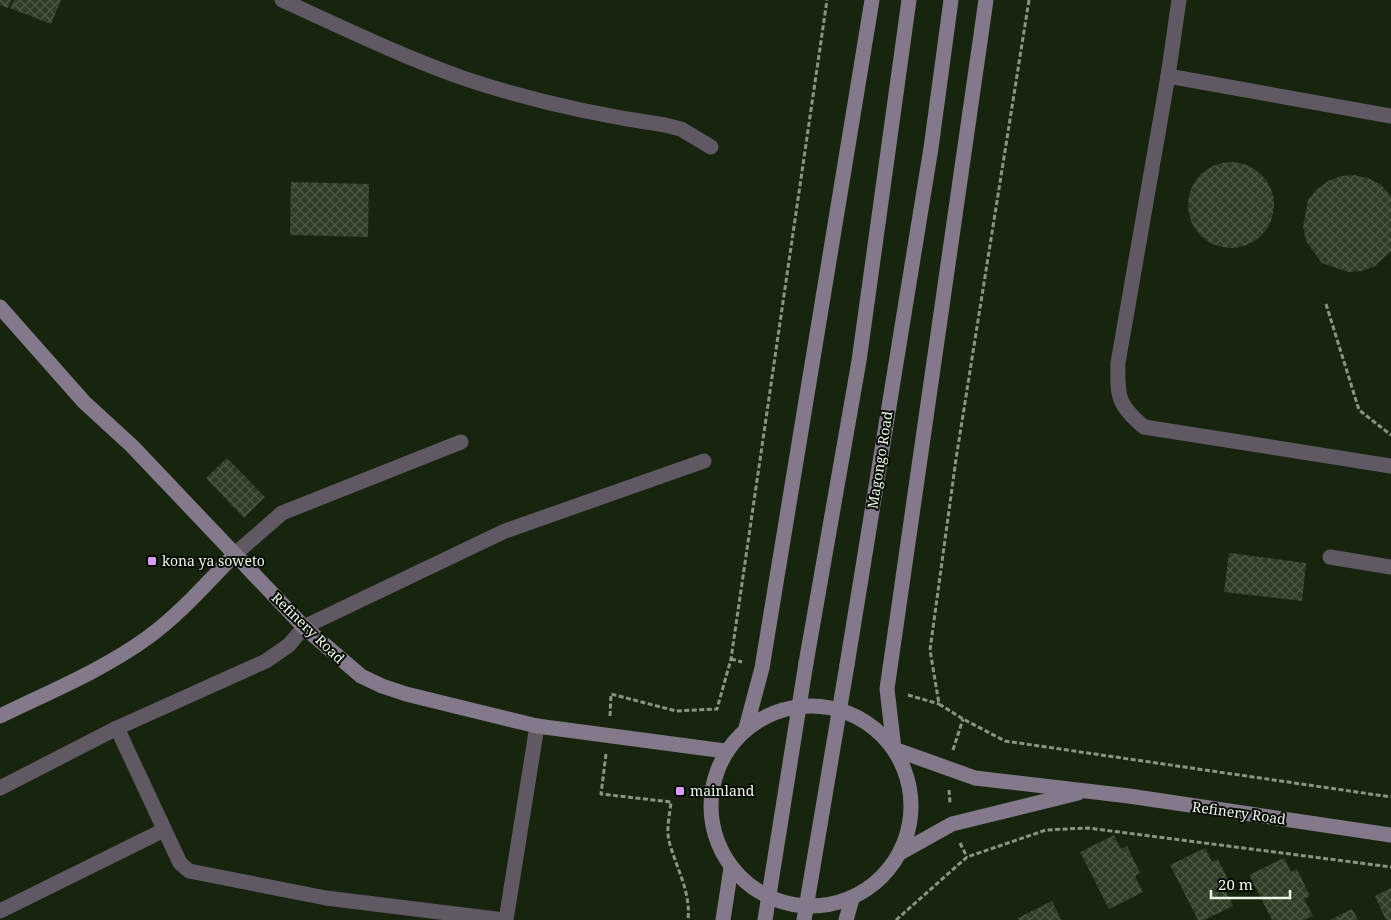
<svg xmlns="http://www.w3.org/2000/svg" width="1391" height="920" font-family="'Noto Serif',serif">
<style>
.building{fill:url(#building-cross-hatch)}
.lines{fill:none;stroke-linecap:round;stroke-linejoin:round}
.path{stroke:#899583;stroke-width:3;stroke-dasharray:5 2.5;stroke-linecap:butt}
.lane{stroke:#605964;stroke-width:15}
.street{stroke:#605964;stroke-width:15}
.secondary{stroke:#84798b;stroke-width:15}
.secondary-bridge{stroke:#84798b;stroke-width:15}
.poi-dot{fill:#d89bf8;stroke:#070c04;stroke-width:2}
.labels{text-anchor:middle;stroke-width:4;stroke-linejoin:round;paint-order:stroke}
.street-label{font-size:14px;fill:#edf7e8;stroke:#070c04}
.poi-label{font-size:14px;fill:#edf7e8;stroke:#070c04;text-anchor:start}
</style>
<defs>
<pattern id="building-cross-hatch" width="8" height="8" patternUnits="userSpaceOnUse" patternTransform="scale(1.25)"><rect width="8" height="8" fill="#2e3d26"/><path d="M0 0l8 8M0 8l8-8" fill="none" stroke="#4d5a46"/></pattern>
</defs>
<rect width="100%" height="100%" fill="#17250f"/>
<g class="building">
<polygon points="0,0 11,0 8,8 0,5"/>
<polygon points="14,0 61,0 51,24 10,8"/>
<circle cx="1231" cy="205" r="43"/>
<polygon points="1354,175 1368,178 1380,184 1391,196 1391,251 1375,266 1362,271 1348,272 1322,263 1306,241 1303,227 1308,200 1317,189 1328,181 1341,176"/>
<polygon points="291,182 369,184 368,237 290,235"/>
<polygon points="227,458 265,497 244,518 206,478"/>
<polygon points="1229,553 1306,563 1302,601 1224,592"/>
<polygon points="1114,835 1121,849 1127,846 1140,873 1135,876 1143,892 1109,909 1080,852"/>
<polygon points="1205,848 1212,862 1218,859 1231,886 1225,889 1233,906 1204,920 1198,920 1170,865"/>
<polygon points="1284,858 1291,872 1297,869 1310,896 1304,899 1313,916 1304,920 1272,920 1249,875"/>
<polygon points="1391,888 1391,920 1386,920 1375,896"/>
<polygon points="1052,901 1061,920 1019,920 1018,918"/>
<polygon points="1352,909 1358,920 1330,920"/>
</g>
<g class="lines">
<g class="path">
<polyline points="1029,0 956,459 930,650 939,704 963,719 1005,741 1391,797"/>
<polyline points="1326,304 1359,410 1391,435"/>
<polyline points="731,659 742,662"/>
<polyline points="908,695 939,704"/>
<polyline points="610,716 611,694 676,711 717,709 731,659 827,0"/>
<polyline points="953,750 963,719"/>
<path d="M 606,754 L 601,794 L 671,802 C 670,813 666,829 669,841 C 676,868 691,891 688,920"/>
<polyline points="949,790 950,803"/>
<polyline points="960,843 967,857"/>
<polyline points="896,920 967,857 1046,830 1088,828 1391,867"/>
</g>
<g class="lane">
<path d="M 1179,0 L 1168,76 L 1118,363 C 1117,397 1118,405 1144,427 L 1391,466"/>
<polyline points="1168,76 1391,116"/>
<polyline points="1330,557 1391,567"/>
</g>
<g class="street">
<path d="M 282,0 C 341,27 401,56 463,78 C 528,100 596,115 665,125 L 681,129 L 711,147"/>
<polyline points="235,554 282,513 461,442"/>
<polyline points="117,728 180,863 189,871 326,898 504,920"/>
<polyline points="0,788 117,728 266,661 289,645 304,627 505,531 704,461"/>
<polyline points="0,911 164,830"/>
<polyline points="506,920 537,726"/>
</g>
<g class="secondary">
<polyline points="986,0 887,689 894,749 975,778 1129,796 1391,835"/>
<polyline points="0,307 84,402 132,446 304,627 361,676 382,686 406,694 537,726 725,751"/>
<polyline points="806,663 859,361 909,0"/>
<polyline points="847,665 931,148 951,0"/>
<circle cx="811" cy="806" r="100"/>
<path d="M 0,716 C 49,692 103,670 147,638 C 180,614 207,583 235,554"/>
<polyline points="746,728 762,668 872,0"/>
<polyline points="900,853 952,824 1078,793"/>
<polyline points="723,920 731,868"/>
<polyline points="846,920 852,899"/>
</g>
<g class="secondary-bridge">
<polyline points="765,920 806,663"/>
<polyline points="804,920 847,665"/>
</g>
</g>
<g class="poi-dot">
<rect x="147" y="556" width="10" height="10" rx="2.5"/>
<rect x="675" y="786" width="10" height="10" rx="2.5"/>
</g>
<g class="labels">
<g class="street-label">
<text transform="translate(880 460) rotate(-81)" y="5">Magongo Road</text>
<text transform="translate(308 628) rotate(44)" y="5">Refinery Road</text>
<text transform="translate(1239 813) rotate(8)" y="5">Refinery Road</text>
</g>
<g class="poi-label">
<text x="162" y="566">kona ya soweto</text>
<text x="690" y="796">mainland</text>
</g>
</g>
<path d="M1211 890v8h79v-8" fill="none" stroke="#edf7e8" stroke-width="2.5"/>
<text x="1218" y="890" font-size="15" fill="#edf7e8" stroke="#070c04" stroke-width="4" paint-order="stroke">20 m</text>
</svg>
